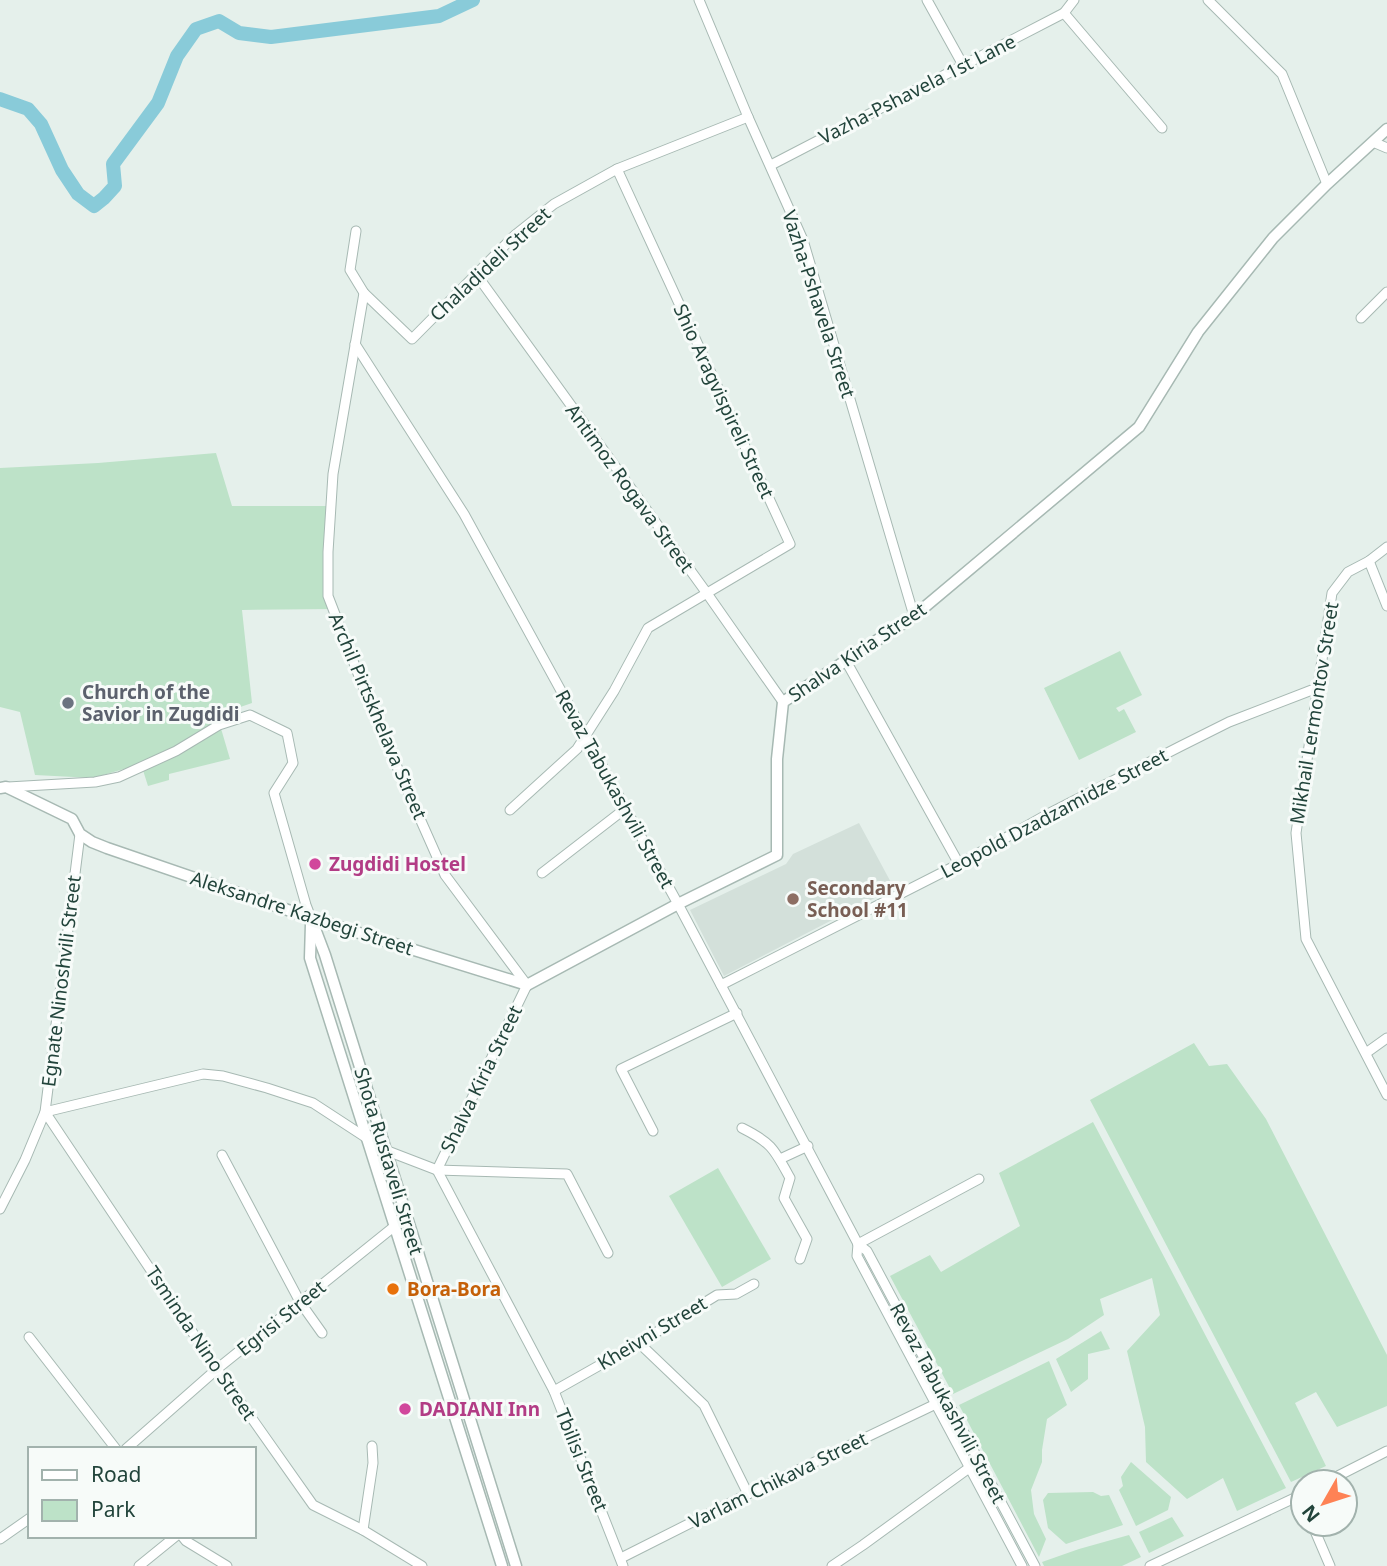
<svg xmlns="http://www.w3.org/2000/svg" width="1387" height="1566" font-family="'Noto Sans',sans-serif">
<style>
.built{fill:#d3e0da}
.green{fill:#bde2c8}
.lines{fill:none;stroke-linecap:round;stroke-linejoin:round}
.river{stroke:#89cbd9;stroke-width:14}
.minor-casing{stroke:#a7b9b3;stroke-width:11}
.tertiary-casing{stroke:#a7b9b3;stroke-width:13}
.minor{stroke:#fff;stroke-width:9}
.tertiary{stroke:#fff;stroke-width:10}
.worship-dot{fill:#6b7280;stroke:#f7fbf9;stroke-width:2.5}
.hotel-dot{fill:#d1479c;stroke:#f7fbf9;stroke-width:2.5}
.education-dot{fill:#8d6e63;stroke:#f7fbf9;stroke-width:2.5}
.food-dot{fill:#e8710a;stroke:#f7fbf9;stroke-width:2.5}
.labels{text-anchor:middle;stroke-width:6;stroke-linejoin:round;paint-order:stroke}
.street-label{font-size:19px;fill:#22443b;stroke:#f7fbf9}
.worship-label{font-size:19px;font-weight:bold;fill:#5b616d;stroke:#f7fbf9;text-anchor:start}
.hotel-label{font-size:19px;font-weight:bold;fill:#b23c85;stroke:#f7fbf9;text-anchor:start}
.education-label{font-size:19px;font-weight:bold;fill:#785e54;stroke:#f7fbf9;text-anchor:start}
.food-label{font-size:19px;font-weight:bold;fill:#c56008;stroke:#f7fbf9;text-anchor:start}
</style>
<rect width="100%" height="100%" fill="#e5f0eb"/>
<polygon class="built" points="859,823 894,888 724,976 690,910 786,864 793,854"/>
<g class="green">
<polygon points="216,453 232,506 327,506 329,556 334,609 242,610 252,703 217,715 230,759 169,774 169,780 148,786 141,764 93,778 35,775 20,712 0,707 0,468 98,463"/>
<polygon points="1120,651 1142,695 1116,708 1119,712 1124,709 1136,732 1079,760 1044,688"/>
<polygon points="1194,1043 1209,1066 1227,1064 1266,1119 1387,1355 1387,1406 1337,1427 1316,1392 1295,1403 1326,1466 1291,1482 1090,1100"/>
<polygon points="1093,1122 1286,1488 1237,1511 1223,1478 1187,1499 1146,1462 1145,1427 1127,1351 1160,1315 1152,1278 1100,1299 1104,1315 1068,1339 953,1394 890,1276 930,1255 941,1272 1020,1226 999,1173"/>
<polygon points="718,1168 771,1259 722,1287 669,1196"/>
<polygon points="1101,1331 1110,1349 1088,1354 1088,1379 1071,1392 1056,1359"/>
<polygon points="1049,1361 1067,1405 1047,1419 1042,1450 1042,1462 1031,1490 1034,1514 1046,1539 1039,1557 959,1405"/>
<polygon points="1131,1462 1171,1497 1168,1510 1136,1526 1119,1490 1123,1486 1121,1477"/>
<polygon points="1093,1492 1101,1496 1109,1495 1123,1525 1066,1544 1048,1528 1043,1500 1048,1493"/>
<polygon points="1172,1517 1184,1536 1149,1553 1139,1532"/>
<polygon points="1129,1535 1141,1557 1122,1566 1044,1566 1042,1562 1079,1549"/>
</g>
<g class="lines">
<polyline class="river" points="0,99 28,109 41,124 62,170 78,194 94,206 104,198 115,186 113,164 158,103 177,56 196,29 219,21 239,33 271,37 439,16 473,0"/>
<defs>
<g id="minor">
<polyline points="699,0 748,117 803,240 914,616"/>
<polyline points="927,0 963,65"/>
<polyline points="1208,0 1282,74 1327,184"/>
<polyline points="1064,13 1162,128"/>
<polyline points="1373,142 1387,148"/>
<polyline points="771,165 1064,13 1074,0"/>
<polyline points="356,231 350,270 364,293 412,339 515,235 554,204 617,169 748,117"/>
<polyline points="476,274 706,592 783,702"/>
<polyline points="364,293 333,474 328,552 328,596 374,715 445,875 527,985 437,1170"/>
<polyline points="1361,318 1387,292"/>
<polyline points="355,344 464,514 678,904 858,1244 867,1251 1035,1566"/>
<polyline points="1387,547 1369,561 1348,572 1332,593 1296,833 1306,939 1387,1095"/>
<polyline points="1369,561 1387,606"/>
<polyline points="846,661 959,864"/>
<polyline points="8,787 95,782 119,777 176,751 219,725 250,715 287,733 293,763 274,793 306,905 311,918"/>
<polyline points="510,810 577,749 614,691 648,628 790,544 617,169"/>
<polyline points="542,873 626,808"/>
<polyline points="721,985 959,864 1048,814 1181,746 1229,722 1317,688"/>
<polyline points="1366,1053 1387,1038"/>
<path d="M 742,1128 C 772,1143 774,1149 790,1178 L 784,1198 L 807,1239 L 800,1259"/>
<polyline points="653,1131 621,1069 737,1013"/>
<polyline points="222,1155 300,1302 322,1333"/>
<polyline points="780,1159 808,1146"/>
<polyline points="437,1170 554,1391 623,1566"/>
<polyline points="0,1209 25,1160 45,1112 80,834"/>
<polyline points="858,1244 857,1256 1022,1566"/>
<polyline points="858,1244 979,1179"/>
<polyline points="29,1337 116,1449"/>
<polyline points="639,1343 704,1405 748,1494"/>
<polyline points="554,1391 639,1343 717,1295 736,1294 754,1284"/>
<polyline points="126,1449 217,1369 406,1217"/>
<polyline points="1326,1482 1387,1451"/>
<polyline points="1312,1524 1330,1566"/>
<polyline points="363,1530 373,1463 372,1446"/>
<polyline points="182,1536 186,1541 227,1566"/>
<polyline points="0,1539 30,1518"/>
<polyline points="621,1558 748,1494 940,1402"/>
<polyline points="139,1566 176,1536"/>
<polyline points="422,1566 363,1530 313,1505 217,1369 45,1112 203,1074 223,1076 267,1088 313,1103 385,1150 437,1170 567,1174 608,1253"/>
<polyline points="832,1566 863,1545 969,1468"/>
<polyline points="1150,1566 1303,1494"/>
</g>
<g id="tertiary">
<polyline points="0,788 6,787 72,819 80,834 92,842 107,848 311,918 527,985 678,904 777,855 777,759 783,702 914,616 1139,427 1198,332 1273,238 1327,184 1387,129"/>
<polyline points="311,918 325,955 516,1566"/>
<polyline points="311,924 310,958 502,1566"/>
</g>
</defs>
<use href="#minor" class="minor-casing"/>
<use href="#tertiary" class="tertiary-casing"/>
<use href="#minor" class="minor"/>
<use href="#tertiary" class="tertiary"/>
</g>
<circle class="worship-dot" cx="68" cy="703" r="7"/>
<g class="hotel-dot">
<circle cx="315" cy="864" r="7"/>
<circle cx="405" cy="1409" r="7"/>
</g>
<circle class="education-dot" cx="793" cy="899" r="7"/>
<circle class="food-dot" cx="393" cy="1289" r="7"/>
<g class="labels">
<g class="street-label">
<text transform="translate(917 89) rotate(-27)" y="7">Vazha-Pshavela 1st Lane</text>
<text transform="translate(490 264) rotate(-43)" y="7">Chaladideli Street</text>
<text transform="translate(819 304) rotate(72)" y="7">Vazha-Pshavela Street</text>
<text transform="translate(724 401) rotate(65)" y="7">Shio Aragvispireli Street</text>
<text transform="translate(630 488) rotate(54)" y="7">Antimoz Rogava Street</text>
<text transform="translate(857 652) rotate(-34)" y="7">Shalva Kiria Street</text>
<text transform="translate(1314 713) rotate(-81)" y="7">Mikhail Lermontov Street</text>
<text transform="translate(378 716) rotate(67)" y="7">Archil Pirtskhelava Street</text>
<text transform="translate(615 789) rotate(61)" y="7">Revaz Tabukashvili Street</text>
<text transform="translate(1054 813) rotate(-28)" y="7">Leopold Dzadzamidze Street</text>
<text transform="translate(302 913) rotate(18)" y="7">Aleksandre Kazbegi Street</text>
<text transform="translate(61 981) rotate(-83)" y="7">Egnate Ninoshvili Street</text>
<text transform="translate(481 1079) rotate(-64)" y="7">Shalva Kiria Street</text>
<text transform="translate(389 1161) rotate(73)" y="7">Shota Rustaveli Street</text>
<text transform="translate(281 1318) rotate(-39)" y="7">Egrisi Street</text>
<text transform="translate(652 1333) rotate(-31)" y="7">Kheivni Street</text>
<text transform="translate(201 1343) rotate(56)" y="7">Tsminda Nino Street</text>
<text transform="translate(948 1403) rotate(62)" y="7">Revaz Tabukashvili Street</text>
<text transform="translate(582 1460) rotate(68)" y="7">Tbilisi Street</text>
<text transform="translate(778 1480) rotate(-26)" y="7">Varlam Chikava Street</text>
</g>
<g class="worship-label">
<text x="82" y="699">Church of the<tspan x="82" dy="22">Savior in Zugdidi</tspan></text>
</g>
<g class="hotel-label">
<text x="329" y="871">Zugdidi Hostel</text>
<text x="419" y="1416">DADIANI Inn</text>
</g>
<g class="education-label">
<text x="807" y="895">Secondary<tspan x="807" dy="22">School #11</tspan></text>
</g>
<g class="food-label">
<text x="407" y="1296">Bora-Bora</text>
</g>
</g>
<rect x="28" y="1447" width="228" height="91" fill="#f7fbf9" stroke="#a2b2ad" stroke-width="2"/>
<rect x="42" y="1470" width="35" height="10" fill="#ffffff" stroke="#a2b2ad" stroke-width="2"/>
<text x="91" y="1482" font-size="21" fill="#22443b">Road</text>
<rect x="42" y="1500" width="35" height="21" fill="#bde2c8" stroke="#a2b2ad" stroke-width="2"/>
<text x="91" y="1517" font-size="21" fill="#22443b">Park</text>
<g transform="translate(1324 1503) rotate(231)"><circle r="33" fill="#f7fbf9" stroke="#a2b2ad" stroke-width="2"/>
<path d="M0-5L12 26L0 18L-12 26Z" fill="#fe8255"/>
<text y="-10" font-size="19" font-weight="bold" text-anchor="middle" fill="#22443b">N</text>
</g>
</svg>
